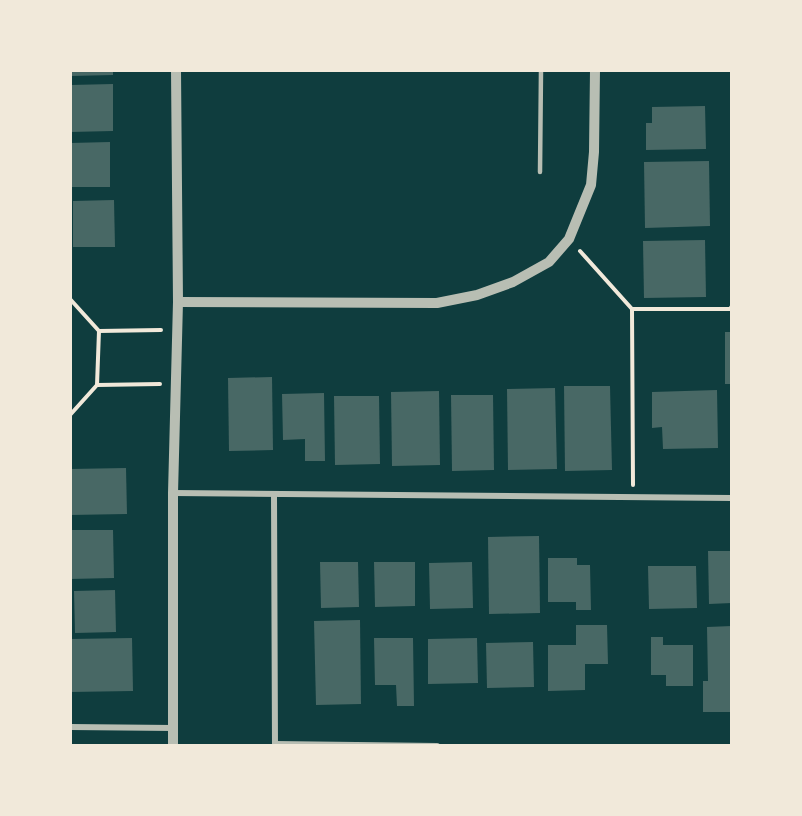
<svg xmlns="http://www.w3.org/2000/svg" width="802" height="816" font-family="Inter,sans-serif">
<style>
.building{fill:#486865}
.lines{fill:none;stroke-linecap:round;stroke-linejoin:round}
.path{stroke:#f1e9da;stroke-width:4}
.service{stroke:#b8beb3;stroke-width:4.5}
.minor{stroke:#b8beb3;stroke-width:6}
.tertiary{stroke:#b8beb3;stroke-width:10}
</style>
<rect width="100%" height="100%" fill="#0f3d3e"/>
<g class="building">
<polygon points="71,70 113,70 113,75 71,76"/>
<polygon points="113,84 113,131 70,132 70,85"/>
<polygon points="705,106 706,149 646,150 646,123 652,123 652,107"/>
<polygon points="110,142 110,187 70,187 70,143"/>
<polygon points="709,161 710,226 645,228 644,162"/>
<polygon points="114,200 115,247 73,247 73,201"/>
<polygon points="705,240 706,297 644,298 643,241"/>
<rect x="725" y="332" width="7" height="52"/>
<polygon points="272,377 273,450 229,451 228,378"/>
<polygon points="564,386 610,386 612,470 565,471"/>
<polygon points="555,388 557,469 508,470 507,389"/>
<polygon points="717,390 718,448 663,449 662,427 652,428 652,392"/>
<polygon points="439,391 440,465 392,466 391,392"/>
<polygon points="324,393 325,461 305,461 305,439 283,440 282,394"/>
<polygon points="451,395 493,395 494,470 452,471"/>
<polygon points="334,396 379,396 380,464 335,465"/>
<polygon points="126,468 127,514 70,515 70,469"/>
<polygon points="72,530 113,530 114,578 70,579"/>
<polygon points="539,536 540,613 489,614 488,537"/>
<polygon points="708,551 732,551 732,603 709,604"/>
<polygon points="548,558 577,558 577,565 590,565 591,610 576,610 576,602 548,602"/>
<polygon points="320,562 358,562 359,607 321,608"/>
<polygon points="374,562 415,562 415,606 375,607"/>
<polygon points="472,562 473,608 430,609 429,563"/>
<polygon points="648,566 696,566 697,608 649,609"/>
<polygon points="115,590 116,632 75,633 74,591"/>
<polygon points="360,620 361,704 316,705 314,621"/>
<polygon points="576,625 607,625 608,664 585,664 585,690 548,691 548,645 576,645"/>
<polygon points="732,626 732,712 703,712 703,681 708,681 707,627"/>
<polygon points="651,637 663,637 663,645 693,645 693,686 666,686 666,675 651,675"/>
<polygon points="132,638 133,691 70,692 70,639"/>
<polygon points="374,638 413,638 414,706 397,706 396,685 375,685"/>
<polygon points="477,638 478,683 428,684 428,639"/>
<polygon points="533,642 534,687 487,688 486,643"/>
</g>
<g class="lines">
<g class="path">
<polyline points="580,251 632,309 633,485"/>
<polyline points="70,299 99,331 97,385 70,415"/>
<polyline points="632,309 730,309 732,306"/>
<polyline points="99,331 161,330"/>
<polyline points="97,385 160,384"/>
</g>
<polyline class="service" points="540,172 541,70"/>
<g class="minor">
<polyline points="173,493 732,498"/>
<polyline points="274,495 275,746"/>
<polyline points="70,727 173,728"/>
<polyline points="275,744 437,746"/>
</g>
<g class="tertiary">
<polyline points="178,302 437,303 477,295 513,282 549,262 569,239 591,185 594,152 595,70"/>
<polyline points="173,746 173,493 178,302 176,70"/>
</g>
</g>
<rect width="802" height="816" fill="none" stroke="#f1e9da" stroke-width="144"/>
</svg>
